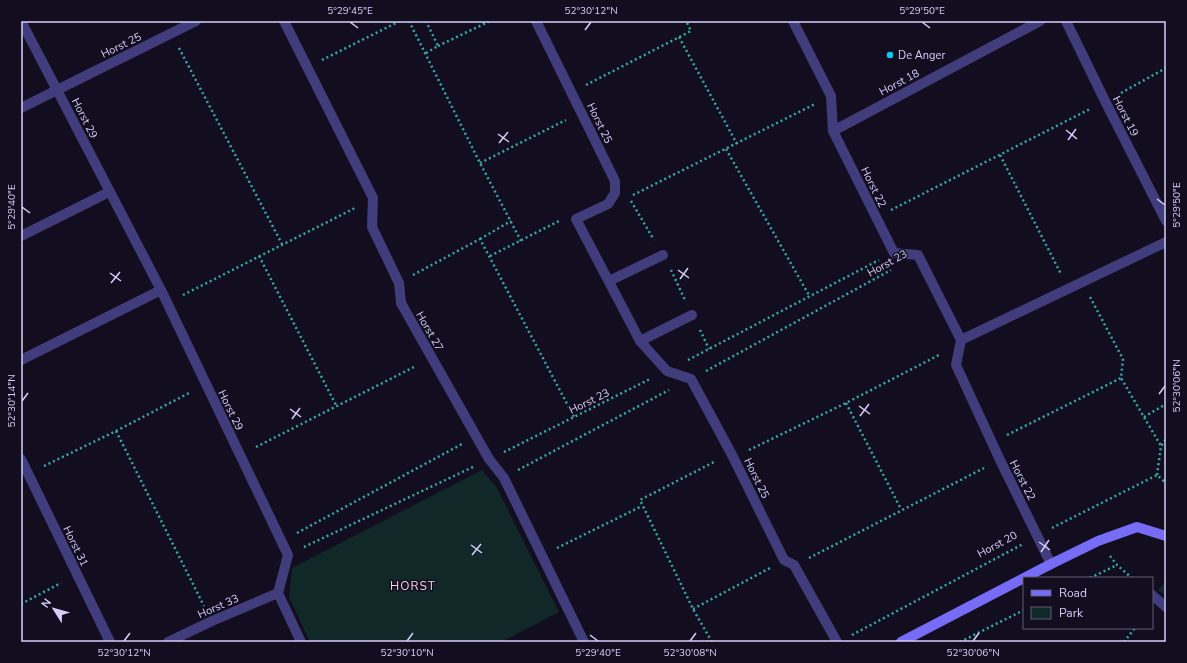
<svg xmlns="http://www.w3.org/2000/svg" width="1187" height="663" font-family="'Nunito Sans',sans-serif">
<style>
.green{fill:#112829}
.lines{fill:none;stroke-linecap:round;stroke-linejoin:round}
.path{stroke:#35aaa9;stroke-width:2.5;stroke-dasharray:2 3;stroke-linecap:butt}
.street{stroke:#413c7b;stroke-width:10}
.secondary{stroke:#766cf6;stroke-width:10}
.ticks{fill:none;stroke:#d6cffc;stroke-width:1.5}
.poi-dot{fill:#0ec8e9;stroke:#120e1f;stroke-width:1.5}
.labels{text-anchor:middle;stroke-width:3;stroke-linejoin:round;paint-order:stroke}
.street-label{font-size:11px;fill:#d6cffc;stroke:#120e1f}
.poi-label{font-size:11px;fill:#d6cffc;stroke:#120e1f;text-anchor:start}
.neighbourhood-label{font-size:12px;letter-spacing:1px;fill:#fcd1ea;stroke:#120e1f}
.neatline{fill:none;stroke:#d6cffc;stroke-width:1.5}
.ticks-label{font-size:10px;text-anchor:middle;fill:#d6cffc}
</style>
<rect width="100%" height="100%" fill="#120e1f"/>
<g class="green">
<polygon points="482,470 497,488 559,612 501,642 310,642 289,597 292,568"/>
<polygon points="1166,581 1166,596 1158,590"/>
</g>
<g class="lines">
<g class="path">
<polyline points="409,21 480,163 521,241"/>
<polyline points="679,37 737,144"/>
<polyline points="438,46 490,21"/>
<polyline points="179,48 282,244"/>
<polyline points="426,53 438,46 426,21"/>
<polyline points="322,60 400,21"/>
<polyline points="586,85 691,31 686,21"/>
<polyline points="1121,93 1166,68"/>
<polyline points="726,149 810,297"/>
<polyline points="1000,155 1061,274"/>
<polyline points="480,163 566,120"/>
<polyline points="633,195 815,104"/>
<polyline points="631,201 654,240"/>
<polyline points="891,210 1090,109"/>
<polyline points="480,239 511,221"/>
<polyline points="259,256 337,407"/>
<polyline points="490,256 559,221"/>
<polyline points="671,270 685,300"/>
<polyline points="413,275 480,239 574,417"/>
<polyline points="183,295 355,208"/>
<polyline points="1090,297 1123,359 1121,378 1161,446"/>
<polyline points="700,330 709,349"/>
<polyline points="688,360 879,260"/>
<polyline points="706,371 891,270"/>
<polyline points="846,403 901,509"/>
<polyline points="1144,417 1166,404"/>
<polyline points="116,431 204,606"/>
<polyline points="1007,435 1121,378"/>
<polyline points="256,447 416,366"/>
<polyline points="749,450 846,403 939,355"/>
<polyline points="504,452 650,379"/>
<polyline points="44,466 116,431 191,392"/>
<polyline points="518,470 669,390"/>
<polyline points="1157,475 1161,446 1166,439"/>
<polyline points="1052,528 1157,475 1166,483"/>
<polyline points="297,533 462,444"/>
<polyline points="304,547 475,466"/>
<polyline points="557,548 642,506"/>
<polyline points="1110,556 1117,565 1132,578"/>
<polyline points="809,558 984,468"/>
<polyline points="1090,578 1117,565"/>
<polyline points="21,604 61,583"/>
<polyline points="693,609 770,568"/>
<polyline points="852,635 1023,544"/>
<polyline points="712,642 693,609 640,500 716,461"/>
<polyline points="960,642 1024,610"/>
<polyline points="1124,642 1135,628"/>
</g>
<g class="street">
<polyline points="21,21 57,90 196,21"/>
<polyline points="284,21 373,198 372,227 399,283 401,303 489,459 504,478 584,642"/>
<polyline points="536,21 615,181 615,193 608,204 576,219 640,341 667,371 691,379 731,453 784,560 794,565 837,642"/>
<polyline points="793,21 831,96 833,131 894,253 918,255 961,340 956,365 1000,460 1051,564"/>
<polyline points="1066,21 1105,101 1166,221"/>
<polyline points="21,108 57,90 161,290 288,555 278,593 301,642"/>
<polyline points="833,131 1040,21"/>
<polyline points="21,236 109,192"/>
<polyline points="609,281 663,255"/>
<polyline points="961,340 1166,242"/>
<polyline points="640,341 692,315"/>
<polyline points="21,360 161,290"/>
<polyline points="21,459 110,642"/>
<polyline points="1152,595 1166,607"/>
<polyline points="168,642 212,621 278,593"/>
</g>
<polyline class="secondary" points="901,642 1051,564 1098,541 1137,527 1166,536"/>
</g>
<path class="ticks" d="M 350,22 L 358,28M 922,22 L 930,28M 585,30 L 591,22M 1066,130 L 1077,139M 498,134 L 509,142M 1068,140 L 1076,129M 499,143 L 508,132M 1157,199 L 1165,205M 22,207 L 30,213M 678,270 L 689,278M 110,273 L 121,281M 680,279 L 688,268M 111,283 L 120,272M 1159,394 L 1165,386M 22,401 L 28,393M 859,406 L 870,414M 290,409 L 301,417M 860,416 L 869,404M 292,419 L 300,408M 1039,542 L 1050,550M 471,545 L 482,553M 1041,552 L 1049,540M 472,555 L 481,544M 590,635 L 598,641M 124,641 L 130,633M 407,641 L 413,633M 690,641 L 696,633M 973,641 L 979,633"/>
<circle class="poi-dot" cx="890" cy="55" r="4"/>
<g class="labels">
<g class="street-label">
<text transform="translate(121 45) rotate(-26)" y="4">Horst 25</text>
<text transform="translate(899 82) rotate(-28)" y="4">Horst 18</text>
<text transform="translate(1126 116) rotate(63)" y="4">Horst 19</text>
<text transform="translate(85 118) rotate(63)" y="4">Horst 29</text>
<text transform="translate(600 123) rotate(64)" y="4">Horst 25</text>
<text transform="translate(874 187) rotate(64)" y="4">Horst 22</text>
<text transform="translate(887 263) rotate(-29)" y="4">Horst 23</text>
<text transform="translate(430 331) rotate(60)" y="4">Horst 27</text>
<text transform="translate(589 401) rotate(-26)" y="4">Horst 23</text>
<text transform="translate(231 410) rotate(64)" y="4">Horst 29</text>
<text transform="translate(757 478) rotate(64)" y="4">Horst 25</text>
<text transform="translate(1023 480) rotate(63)" y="4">Horst 22</text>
<text transform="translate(997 544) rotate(-28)" y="4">Horst 20</text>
<text transform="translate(76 546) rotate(64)" y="4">Horst 31</text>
<text transform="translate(218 606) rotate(-24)" y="4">Horst 33</text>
</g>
<g class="poi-label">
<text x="898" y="59">De Anger</text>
</g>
<g class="neighbourhood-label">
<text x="413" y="590">HORST</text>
</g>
</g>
<rect width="1187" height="663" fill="none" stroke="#120e1f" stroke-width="44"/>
<rect x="1023" y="577" width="130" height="52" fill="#120e1f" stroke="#605b77"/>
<rect x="1031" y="590" width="20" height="6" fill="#766cf6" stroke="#605b77"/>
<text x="1059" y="597" font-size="12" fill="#d6cffc">Road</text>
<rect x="1031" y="607" width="20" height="12" fill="#112829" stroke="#605b77"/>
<text x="1059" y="617" font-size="12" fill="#d6cffc">Park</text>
<g transform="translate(54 609) rotate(307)" stroke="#120e1f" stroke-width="3" paint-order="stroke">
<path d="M0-3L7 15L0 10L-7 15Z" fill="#d6cffc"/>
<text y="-6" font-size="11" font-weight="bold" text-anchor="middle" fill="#d6cffc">N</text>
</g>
<rect x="22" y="22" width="1143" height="619" class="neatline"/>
<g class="ticks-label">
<text x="350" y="14">5°29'45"E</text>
<text x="591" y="14">52°30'12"N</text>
<text x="922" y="14">5°29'50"E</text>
<text transform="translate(1176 205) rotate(-90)" y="4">5°29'50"E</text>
<text transform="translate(11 207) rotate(-90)" y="4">5°29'40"E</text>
<text transform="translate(1176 386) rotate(-90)" y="4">52°30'06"N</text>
<text transform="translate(11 401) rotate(-90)" y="4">52°30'14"N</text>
<text x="124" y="656">52°30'12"N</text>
<text x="407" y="656">52°30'10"N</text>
<text x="598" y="656">5°29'40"E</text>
<text x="690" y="656">52°30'08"N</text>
<text x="973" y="656">52°30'06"N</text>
</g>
</svg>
